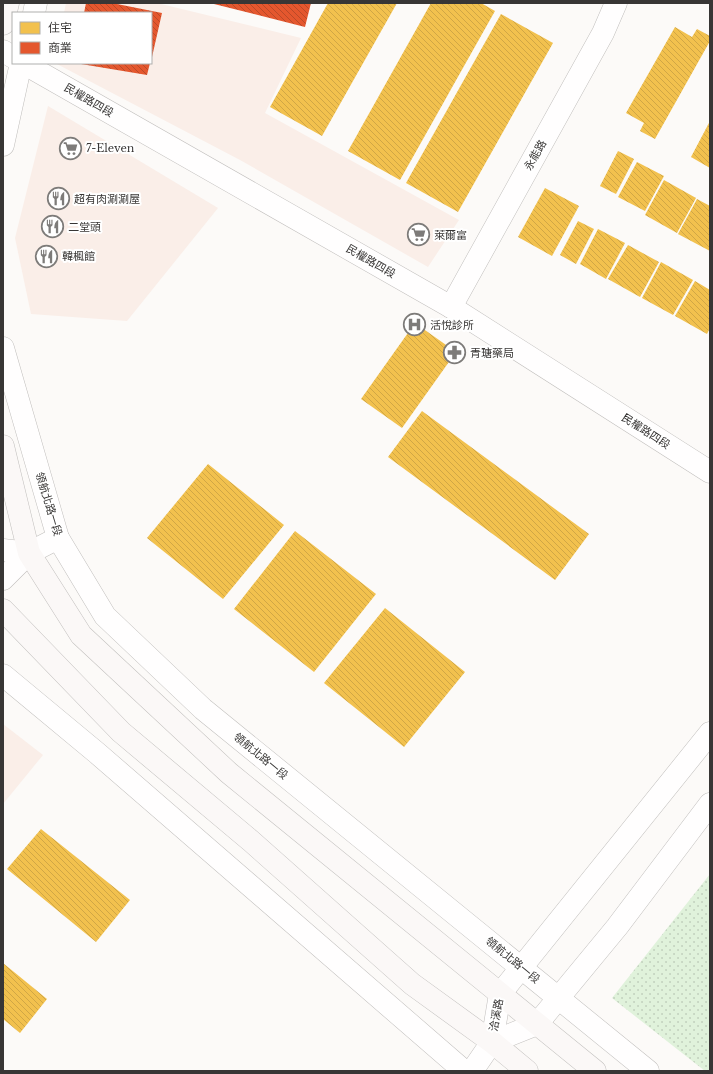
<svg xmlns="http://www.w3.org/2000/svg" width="713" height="1074" font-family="'Libre Baskerville','Noto Sans TC',serif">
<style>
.commercial{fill:#faeee8}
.green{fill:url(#green-dots)}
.homes{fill:url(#homes-back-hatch)}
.shops{fill:url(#shops-back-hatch)}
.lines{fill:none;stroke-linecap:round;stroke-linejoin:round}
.minor-casing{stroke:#c1bfbd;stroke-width:23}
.tertiary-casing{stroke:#c1bfbd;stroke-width:23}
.secondary-casing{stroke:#c1bfbd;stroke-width:23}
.minor{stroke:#fffefe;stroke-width:22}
.tertiary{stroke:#fffefe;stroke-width:22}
.secondary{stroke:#fbf8f7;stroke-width:22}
.labels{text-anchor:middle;stroke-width:4;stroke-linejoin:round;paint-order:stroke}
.street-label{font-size:11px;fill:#383635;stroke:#fff}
.poi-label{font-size:11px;fill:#383635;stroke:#fff;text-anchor:start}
</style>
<defs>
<pattern id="green-dots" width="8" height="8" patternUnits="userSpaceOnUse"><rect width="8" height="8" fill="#e0f2db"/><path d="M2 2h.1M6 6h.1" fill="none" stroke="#c1d0bd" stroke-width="1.8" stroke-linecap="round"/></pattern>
<pattern id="homes-back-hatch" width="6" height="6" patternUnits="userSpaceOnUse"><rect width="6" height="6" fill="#f2c14e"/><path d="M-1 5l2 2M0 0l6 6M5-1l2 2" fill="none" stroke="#d0a645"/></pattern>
<pattern id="shops-back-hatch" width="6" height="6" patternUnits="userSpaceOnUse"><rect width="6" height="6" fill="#e4572e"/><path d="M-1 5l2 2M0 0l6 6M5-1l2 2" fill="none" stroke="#ba4928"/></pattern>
</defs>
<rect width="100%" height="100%" fill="#fcfaf8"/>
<g class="commercial">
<polygon points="66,3 157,3 301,38 265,113 459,220 428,267 240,160 55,63 151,63 151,13 64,13"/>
<polygon points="48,106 218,208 127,321 31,314 15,238"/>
<polygon points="3,724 43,755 3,804"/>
</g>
<polygon class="green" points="710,874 710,1071 705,1071 612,998"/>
<g class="homes">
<polygon points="328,3 397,3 322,136 270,107"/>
<polygon points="431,3 481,3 495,11 400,180 348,151"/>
<polygon points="501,14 553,43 458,212 406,183"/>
<polygon points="675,27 692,37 697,29 710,36 710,41 655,139 640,131 644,123 626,113"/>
<polygon points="710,121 710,168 691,157"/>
<polygon points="618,151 634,159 616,194 600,186"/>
<polygon points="637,162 664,176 645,211 618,197"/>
<polygon points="664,180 696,198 677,233 645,215"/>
<polygon points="545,188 579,206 552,256 518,237"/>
<polygon points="697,199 710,206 710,251 678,234"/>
<polygon points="578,221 594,229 576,264 560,255"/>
<polygon points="598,229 625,243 606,279 580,264"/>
<polygon points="628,245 659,262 640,297 608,279"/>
<polygon points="661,262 693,280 673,315 642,298"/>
<polygon points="695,281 710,290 710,328 707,334 675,316"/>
<polygon points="415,323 456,352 402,428 361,399"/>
<polygon points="422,411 589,534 555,580 388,457"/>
<polygon points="208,464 284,525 223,599 147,538"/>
<polygon points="295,531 376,594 314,672 234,609"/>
<polygon points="385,608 465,672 404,747 324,683"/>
<polygon points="41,829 130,900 96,942 7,869"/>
<polygon points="3,963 47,999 20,1033 3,1019"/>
</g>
<g class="shops">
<polygon points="86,3 112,3 162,13 152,57 151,13 84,13"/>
<polygon points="210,3 311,3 305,27"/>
<polygon points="75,63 150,63 147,75"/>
</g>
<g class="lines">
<defs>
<g id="minor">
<polyline points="451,307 603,33 616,3"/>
<polyline points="3,550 29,553"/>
<polyline points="492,1042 537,1024 617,927 710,804"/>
<polyline points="472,1071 492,1042 500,994 710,733"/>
</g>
<g id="tertiary">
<polyline points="34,13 36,3"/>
<polyline points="3,51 13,57"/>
<polyline points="23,63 451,307 710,472"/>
<polyline points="3,145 21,63"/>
<polyline points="3,348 58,538 105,616 203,709 648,1071"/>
<polyline points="3,579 29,553 58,538"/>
<polyline points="3,675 97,753 464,1071"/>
</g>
<g id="secondary">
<polyline points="3,24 8,3"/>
<polyline points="3,446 29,553 81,635 229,773 595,1071"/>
<polyline points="3,610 121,732 251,841 412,984 492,1042 527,1071"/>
</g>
</defs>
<use href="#minor" class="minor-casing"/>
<use href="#tertiary" class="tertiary-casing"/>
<use href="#secondary" class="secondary-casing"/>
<use href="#minor" class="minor"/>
<use href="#tertiary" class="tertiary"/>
<use href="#secondary" class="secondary"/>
</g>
<defs>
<symbol id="supermarket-ring" viewBox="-11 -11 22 22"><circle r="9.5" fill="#fff" stroke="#7d7b79" stroke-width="1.5"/><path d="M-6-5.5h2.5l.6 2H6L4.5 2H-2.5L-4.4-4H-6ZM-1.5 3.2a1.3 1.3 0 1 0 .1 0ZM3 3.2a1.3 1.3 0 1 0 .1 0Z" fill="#7d7b79"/></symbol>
<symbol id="restaurant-ring" viewBox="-11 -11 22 22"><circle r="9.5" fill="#fff" stroke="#7d7b79" stroke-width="1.5"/><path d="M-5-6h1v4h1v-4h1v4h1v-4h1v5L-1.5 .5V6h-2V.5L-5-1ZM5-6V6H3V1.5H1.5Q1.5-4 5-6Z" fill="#7d7b79"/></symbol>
<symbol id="hospital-ring" viewBox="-11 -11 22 22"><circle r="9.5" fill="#fff" stroke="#7d7b79" stroke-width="1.5"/><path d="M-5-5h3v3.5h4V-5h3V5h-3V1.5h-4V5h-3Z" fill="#7d7b79"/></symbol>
<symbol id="pharmacy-ring" viewBox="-11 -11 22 22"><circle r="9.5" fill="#fff" stroke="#7d7b79" stroke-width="1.5"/><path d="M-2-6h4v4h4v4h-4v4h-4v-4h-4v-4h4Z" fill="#7d7b79"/></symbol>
</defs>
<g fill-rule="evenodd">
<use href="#supermarket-ring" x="58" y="136" width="25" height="25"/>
<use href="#restaurant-ring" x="46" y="186" width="25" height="25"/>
<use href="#restaurant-ring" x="40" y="214" width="25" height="25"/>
<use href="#supermarket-ring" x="406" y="222" width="25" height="25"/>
<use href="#restaurant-ring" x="34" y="244" width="25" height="25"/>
<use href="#hospital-ring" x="402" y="312" width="25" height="25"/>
<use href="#pharmacy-ring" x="442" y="340" width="25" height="25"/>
</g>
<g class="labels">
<g class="street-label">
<text transform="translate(89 100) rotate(30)" y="4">民權路四段</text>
<text transform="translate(535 155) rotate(-61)" y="4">永能路</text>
<text transform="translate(371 261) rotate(30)" y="4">民權路四段</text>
<text transform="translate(646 431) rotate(33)" y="4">民權路四段</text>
<text transform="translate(49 504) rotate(73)" y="4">領航北路一段</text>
<text transform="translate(261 756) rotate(39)" y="4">領航北路一段</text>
<text transform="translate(513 960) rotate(39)" y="4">領航北路一段</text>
<text transform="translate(496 1015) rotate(-80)" y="4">洽溪路</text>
</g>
<g class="poi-label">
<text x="86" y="152">7-Eleven</text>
<text x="74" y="203">超有肉涮涮屋</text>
<text x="68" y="231">二堂頭</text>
<text x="434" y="239">萊爾富</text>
<text x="62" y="260">韓楓館</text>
<text x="430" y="329">活悅診所</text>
<text x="470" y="357">青瑭藥局</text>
</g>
</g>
<rect width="713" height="1074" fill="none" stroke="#383635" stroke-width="8"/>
<rect x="12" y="12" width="140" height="52" fill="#ffffff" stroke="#afafae"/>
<rect x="20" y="22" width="20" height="12" fill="#f2c14e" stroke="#afafae"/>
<text x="48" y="32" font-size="12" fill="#383635">住宅</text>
<rect x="20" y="42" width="20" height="12" fill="#e4572e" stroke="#afafae"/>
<text x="48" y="52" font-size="12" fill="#383635">商業</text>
</svg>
